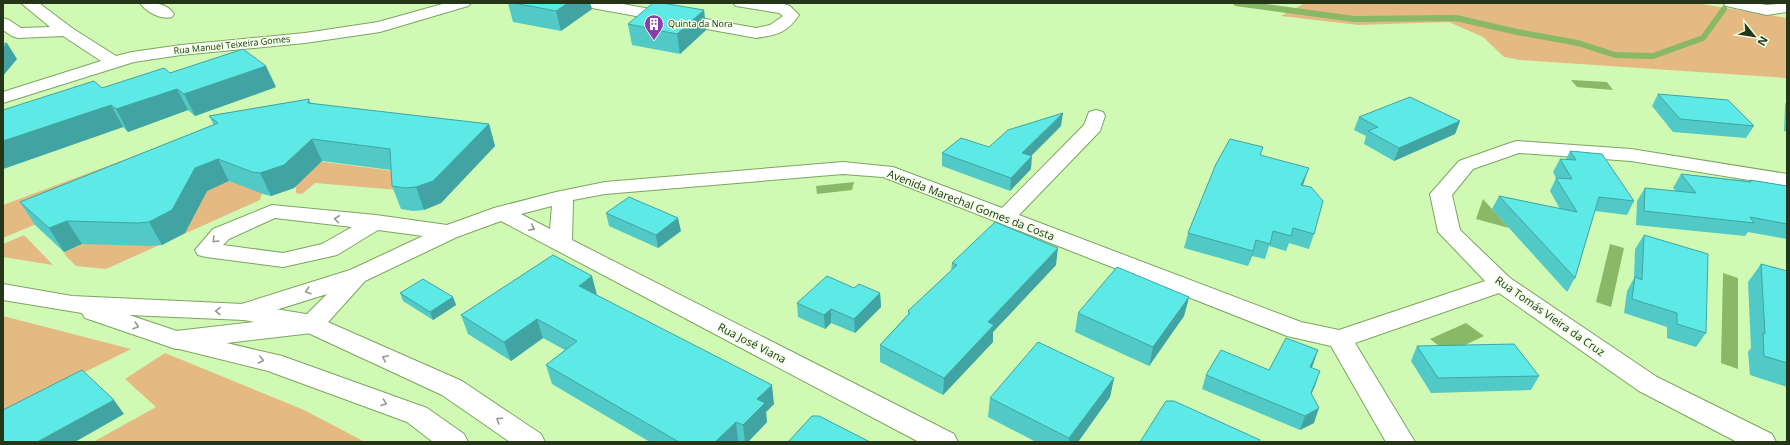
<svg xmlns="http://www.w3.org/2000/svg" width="1790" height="445" font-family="'Open Sans',sans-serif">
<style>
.green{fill:#e5ba82}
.water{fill:#89b867}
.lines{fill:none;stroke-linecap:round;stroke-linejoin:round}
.stream{stroke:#89b867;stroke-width:6}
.street-casing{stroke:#7da462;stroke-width:2}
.secondary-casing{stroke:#7da462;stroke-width:2}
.street{fill:#fff;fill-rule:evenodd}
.secondary{fill:#fff;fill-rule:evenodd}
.wall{fill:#50c9c7}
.shaded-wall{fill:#41a4a2}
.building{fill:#5deae7;stroke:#41a4a2}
.oneway{stroke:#929a8c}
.labels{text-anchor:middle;stroke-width:3;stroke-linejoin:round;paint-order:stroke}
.far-poi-label{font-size:9px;fill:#253519;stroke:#eeffe3;text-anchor:start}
.far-street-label{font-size:9px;fill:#253519;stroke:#eeffe3}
.street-label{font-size:11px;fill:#253519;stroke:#eeffe3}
</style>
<rect width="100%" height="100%" fill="#d0fab4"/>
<g class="green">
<polygon points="1305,3 1695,3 1787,18 1787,78 1520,60 1504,57 1483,37 1449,22 1359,25 1281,16"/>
<polygon points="228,121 248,135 3,238 3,205"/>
<polygon points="286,157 463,180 398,190 315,183 302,194 296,193 296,178 265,184 260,200 106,269 76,266 66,256 64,252"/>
<polygon points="24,235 53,265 3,257 3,244"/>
<polygon points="3,316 131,349 3,413"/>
<polygon points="165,353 304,410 365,442 93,442 156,407 125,379"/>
</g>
<g class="water">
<polygon points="1571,80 1607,82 1613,90 1577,87"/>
<polygon points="854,182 852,190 817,194 816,186"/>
<polygon points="1483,199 1509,228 1476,219"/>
<polygon points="1610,244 1624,248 1611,307 1596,302"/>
<polygon points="1723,273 1738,278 1738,369 1721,363"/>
<polygon points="1466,323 1484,336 1448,353 1430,339"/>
</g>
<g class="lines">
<polyline class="stream" points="1236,3 1354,19 1456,18 1517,32 1578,43 1615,55 1653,56 1703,38 1724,9"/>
<defs>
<g id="street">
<polygon points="21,3 39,3 72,28 116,56 132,52 181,45 305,33 378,22 446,3 471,3 468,6 380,32 305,43 181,55 134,62 3,103 3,92 101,61 63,36 18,38 12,36 3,30 3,18 9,20 21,28 50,27"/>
<path d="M 140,3 C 153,3 166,2 174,14 L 172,17 C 161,20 146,12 140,3 Z"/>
<path d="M 584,3 L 617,3 L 756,28 L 770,25 L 783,16 L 779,13 L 736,6 L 733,3 L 784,4 L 790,6 L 799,15 C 787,33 777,35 756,38 L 592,8 L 587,6 Z"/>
<path d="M 1096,110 L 1103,112 L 1105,116 L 1100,131 L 1019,215 L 1301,322 L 1339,330 L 1485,281 L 1438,232 L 1430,194 L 1459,161 L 1510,143 L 1517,141 L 1631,149 L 1787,174 L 1787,186 L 1631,161 L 1519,153 L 1473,169 L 1452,195 L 1460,230 L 1510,278 L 1657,377 L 1772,434 L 1776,442 L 1737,442 L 1639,391 L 1499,293 L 1355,343 L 1415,442 L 1386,442 L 1331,346 L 1287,336 L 883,177 L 843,174 L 605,194 L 573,200 L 572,240 L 954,434 L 958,442 L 919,442 L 501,221 L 457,237 L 365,281 L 321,330 L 312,333 L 176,349 L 167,346 L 163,340 L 167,334 L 176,331 L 305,316 L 327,294 L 244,320 L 235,318 L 232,312 L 235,306 L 350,270 L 423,236 L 378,230 L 337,255 L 283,267 L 206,257 L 198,255 L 195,250 L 213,229 L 272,205 L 376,215 L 447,225 L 494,208 L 556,192 L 605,182 L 843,162 L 893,167 L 1002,208 L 1084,125 L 1089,112 ZM 552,206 L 550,229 L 521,214 ZM 275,218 L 352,227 L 322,244 L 283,253 L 223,245 L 229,239 Z"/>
</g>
<g id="secondary">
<polygon points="1723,3 1755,3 1767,5 1787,3 1787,12 1767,15 1726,6"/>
<polygon points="3,284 72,296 244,304 312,315 462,381 541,434 545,442 510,442 442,395 306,332 244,320 129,315 180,332 282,356 427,408 464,434 468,442 433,442 407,422 268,371 167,346 85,318 82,313 3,300"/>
</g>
</defs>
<use href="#street" class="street-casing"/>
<use href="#secondary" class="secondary-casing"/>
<use href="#street" class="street"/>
<use href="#secondary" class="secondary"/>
</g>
<g class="wall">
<polygon points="508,3 590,3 592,9 561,31 513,22"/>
<polygon points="704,10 706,30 680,54 632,45 628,24"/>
<polygon points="170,73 276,87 195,116 188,110 128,132 123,127 3,169 102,88"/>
<polygon points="1658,94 1754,126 1746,138 1673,132 1652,106"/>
<polygon points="309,99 311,104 489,124 495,146 441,203 424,210 413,211 401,209 392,186 391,170 322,161 294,188 271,196 263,194 229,181 207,191 185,233 162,245 151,246 82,244 64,252 35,225 20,202 214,125 209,116"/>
<polygon points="1787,101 1787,132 1784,131 1785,104"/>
<polygon points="1359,117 1460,121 1455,134 1394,161 1364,144 1366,136 1354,130"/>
<polygon points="1061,126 1031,156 1031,169 1010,191 942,166 942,153 989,147"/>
<polygon points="1570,151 1634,201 1627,215 1595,211 1575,278 1567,292 1492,209 1499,196 1560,209 1550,191 1556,178 1553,172 1560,159 1566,159"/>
<polygon points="1261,155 1304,182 1303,185 1314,234 1309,249 1289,243 1286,251 1269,246 1265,259 1252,256 1248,266 1184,248 1188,233"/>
<polygon points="1681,174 1750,181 1750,180 1787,186 1787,239 1748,232 1745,236 1636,225 1637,201 1645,188 1676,191 1673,188"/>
<polygon points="606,213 681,231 658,248 609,226"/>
<polygon points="1644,235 1706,333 1696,347 1667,338 1667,327 1624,313 1627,291 1634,278 1635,249"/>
<polygon points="952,263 1056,265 993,332 993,342 943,395 880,362 880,345 908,314 908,311 951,271"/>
<polygon points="1761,264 1787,271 1787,387 1750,375 1748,352 1751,348 1748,282"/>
<polygon points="854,288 880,293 881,307 855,333 831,323 825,329 798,317 797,303"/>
<polygon points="400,293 453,297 456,305 433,320 403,301"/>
<polygon points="597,295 774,404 766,412 767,422 748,442 740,442 738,441 738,442 650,442 552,384 546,365 565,350 543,338 511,361 468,334 461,315"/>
<polygon points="1189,297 1184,316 1149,366 1075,332 1078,313"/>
<polygon points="1417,346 1539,376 1531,390 1431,393 1411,361"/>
<polygon points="1318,350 1311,367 1315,386 1311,394 1314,423 1300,430 1202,389 1206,375 1269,370"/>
<polygon points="1114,378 1110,397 1078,442 1036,442 988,417 990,398"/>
</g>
<g class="shaded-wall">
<polygon points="568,3 590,3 592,9 561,31 556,11"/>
<polygon points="704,10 706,30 680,54 677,34"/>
<polygon points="7,43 17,59 3,76 3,48"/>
<polygon points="266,66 276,87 195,116 184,94"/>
<polygon points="177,89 188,110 128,132 116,109"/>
<polygon points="111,105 123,127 3,169 3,141"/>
<polygon points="1063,113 1061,126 1021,166 1022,153"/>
<polygon points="1460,121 1455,134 1394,161 1399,148"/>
<polygon points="489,124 495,146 441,203 424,210 416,187"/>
<polygon points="312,139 322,161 294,188 271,196 260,173"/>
<polygon points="1032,156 1031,169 1010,191 1011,178"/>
<polygon points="218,159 229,181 207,191 185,233 162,245 149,222 195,168"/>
<polygon points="1309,168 1304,182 1297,199 1301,185"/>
<polygon points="678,218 681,231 658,248 656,235"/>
<polygon points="67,221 82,244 64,252 49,228"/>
<polygon points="1256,240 1252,256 1248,266 1253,251"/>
<polygon points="1058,248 1056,265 993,332 993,342 943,395 944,378 988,322"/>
<polygon points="592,276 597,295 579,286"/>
<polygon points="880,293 881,307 855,333 854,319"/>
<polygon points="453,297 456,305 433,320 430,312"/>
<polygon points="1189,297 1184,316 1149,366 1153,347"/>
<polygon points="831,309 831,323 825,329 824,315"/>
<polygon points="537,319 543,338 511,361 504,342"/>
<polygon points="1318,350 1313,365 1305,381 1310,367"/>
<polygon points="1320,371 1315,386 1305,408 1311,393"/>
<polygon points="1114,378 1110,397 1078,442 1069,442 1069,438"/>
<polygon points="772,385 774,404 766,412 767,422 748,442 745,442 743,425 757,399"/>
<polygon points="114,400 124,414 75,442 37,442"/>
<polygon points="1319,408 1314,423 1300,430 1305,416"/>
<polygon points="736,422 738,441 738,442 715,442"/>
</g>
<g class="building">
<polygon points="514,3 568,3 556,11"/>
<polygon points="653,3 662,3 704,10 677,34 628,24"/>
<polygon points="7,43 3,48 3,44"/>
<polygon points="243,49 266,66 184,94 177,89 116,109 111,105 3,141 3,110 94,81 102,88 164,68 170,73"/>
<polygon points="1658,94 1728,100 1754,126 1680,119"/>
<polygon points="1410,97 1460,121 1399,148 1368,131 1378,127 1359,117"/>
<polygon points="309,99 308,103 489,124 433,181 416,187 405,188 392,186 390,149 312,139 284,165 260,173 252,172 218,159 195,168 172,210 149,222 138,223 67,221 49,228 20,202 218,123 209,116"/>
<polygon points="1063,113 1022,153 1032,156 1011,178 942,153 961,138 989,147 1008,130"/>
<polygon points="1230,139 1263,147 1260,155 1309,168 1301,185 1311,187 1323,201 1314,234 1293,228 1291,236 1273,231 1270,244 1256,240 1253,251 1188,233 1216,164"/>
<polygon points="1570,151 1602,154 1634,201 1599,197 1575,278 1499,196 1577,212 1556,178 1572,179 1560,159 1576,160"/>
<polygon points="1681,174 1751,182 1750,180 1787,186 1787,224 1750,217 1754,223 1644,211 1645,188 1696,193"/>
<polygon points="629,197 678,218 656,235 606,213"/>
<polygon points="995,222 1058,248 988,322 994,325 944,378 880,345 910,313 908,311 957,265 952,263"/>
<polygon points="1644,235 1708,254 1706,333 1677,324 1677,313 1632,299 1635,277 1642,280"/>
<polygon points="553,255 592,276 579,286 772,385 757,399 765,403 743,425 736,422 715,442 679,442 546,365 577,341 537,319 504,342 461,315"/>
<polygon points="1761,264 1787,271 1787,363 1764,356 1763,333 1765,334"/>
<polygon points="1117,267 1189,297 1153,347 1078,313"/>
<polygon points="827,276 854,288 859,284 880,293 854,319 831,309 824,315 797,303"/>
<polygon points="423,279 453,297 430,312 400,293"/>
<polygon points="1286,338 1318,350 1310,367 1320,371 1311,393 1319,408 1305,416 1206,375 1221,350 1269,370"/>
<polygon points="1038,342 1114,378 1069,438 990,398"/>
<polygon points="1514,344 1539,376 1438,378 1417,346"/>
<polygon points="82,370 114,400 37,442 3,442 3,410"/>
<polygon points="1166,401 1174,401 1260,440 1259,442 1140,442"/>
<polygon points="812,416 819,416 870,442 788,442"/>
</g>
<defs><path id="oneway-chevron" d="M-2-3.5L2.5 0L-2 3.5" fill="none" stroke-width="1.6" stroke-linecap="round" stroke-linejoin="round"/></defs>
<g class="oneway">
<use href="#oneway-chevron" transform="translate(337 219) rotate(-173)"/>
<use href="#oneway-chevron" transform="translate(532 228) rotate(27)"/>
<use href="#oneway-chevron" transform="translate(215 240) rotate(134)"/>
<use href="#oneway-chevron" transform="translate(308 291) rotate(162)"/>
<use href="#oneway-chevron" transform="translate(218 311) rotate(-177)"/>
<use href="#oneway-chevron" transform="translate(136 326) rotate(19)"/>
<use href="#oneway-chevron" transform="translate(385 358) rotate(-155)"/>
<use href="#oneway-chevron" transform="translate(261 360) rotate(13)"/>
<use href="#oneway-chevron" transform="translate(384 403) rotate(20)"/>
<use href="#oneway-chevron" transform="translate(499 420) rotate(-146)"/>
</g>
<defs>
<symbol id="building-pin" viewBox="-11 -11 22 30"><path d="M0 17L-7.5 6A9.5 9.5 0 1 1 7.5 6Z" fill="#8a3dae" stroke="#eeffe3"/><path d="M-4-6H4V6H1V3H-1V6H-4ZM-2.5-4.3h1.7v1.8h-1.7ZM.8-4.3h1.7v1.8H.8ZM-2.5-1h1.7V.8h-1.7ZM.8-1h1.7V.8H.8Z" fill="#fff"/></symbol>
</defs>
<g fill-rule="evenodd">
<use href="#building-pin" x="643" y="13" width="22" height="30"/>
</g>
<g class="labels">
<g class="far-poi-label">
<text x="668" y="27">Quinta da Nora</text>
</g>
<g class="far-street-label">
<text transform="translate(232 45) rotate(-6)" y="3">Rua Manuel Teixeira Gomes</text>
</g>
<g class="street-label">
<text transform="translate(971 205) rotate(21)" y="4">Avenida Marechal Gomes da Costa</text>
<text transform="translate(1550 316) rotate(35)" y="4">Rua Tomás Vieira da Cruz</text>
<text transform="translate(752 343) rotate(27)" y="4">Rua José Viana</text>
</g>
</g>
<rect width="1790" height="445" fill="none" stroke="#253519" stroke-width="8"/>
<g transform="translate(1754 36) rotate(120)" stroke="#eeffe3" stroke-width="3" paint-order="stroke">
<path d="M0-3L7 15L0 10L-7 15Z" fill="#253519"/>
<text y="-6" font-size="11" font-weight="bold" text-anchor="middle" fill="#253519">N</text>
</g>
</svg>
